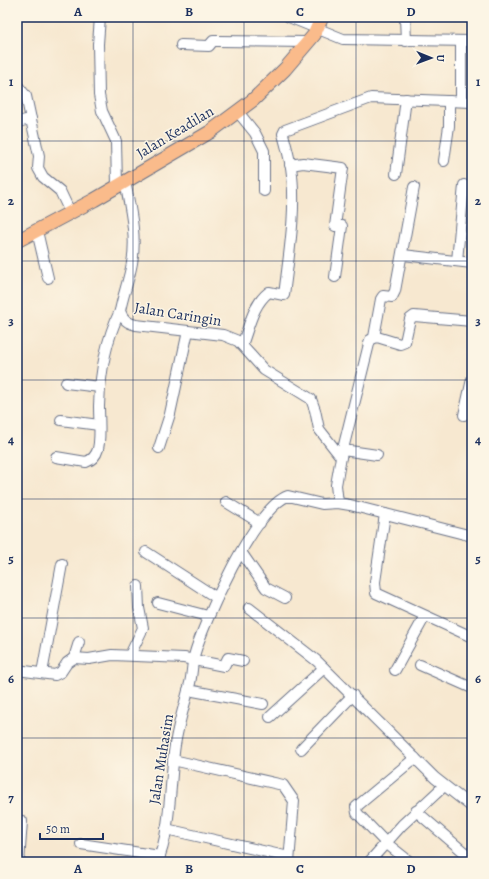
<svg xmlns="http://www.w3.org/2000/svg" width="489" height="879" font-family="Alegreya,serif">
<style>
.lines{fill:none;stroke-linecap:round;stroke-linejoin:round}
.minor-casing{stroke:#687086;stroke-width:12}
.major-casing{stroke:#687086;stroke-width:15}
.minor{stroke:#fff;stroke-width:10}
.major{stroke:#fabb8b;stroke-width:13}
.grid{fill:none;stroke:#1b2f5e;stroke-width:1;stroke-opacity:0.55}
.labels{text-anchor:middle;stroke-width:3;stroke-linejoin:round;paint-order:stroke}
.street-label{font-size:15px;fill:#1b2f5e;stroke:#fcf5e5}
.neatline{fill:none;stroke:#1b2f5e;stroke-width:1.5}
.grid-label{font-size:13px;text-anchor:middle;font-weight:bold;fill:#1b2f5e}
</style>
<rect width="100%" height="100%" fill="#fcf5e5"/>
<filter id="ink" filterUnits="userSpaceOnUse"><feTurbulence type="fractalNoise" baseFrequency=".025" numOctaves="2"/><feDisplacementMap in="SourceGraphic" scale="8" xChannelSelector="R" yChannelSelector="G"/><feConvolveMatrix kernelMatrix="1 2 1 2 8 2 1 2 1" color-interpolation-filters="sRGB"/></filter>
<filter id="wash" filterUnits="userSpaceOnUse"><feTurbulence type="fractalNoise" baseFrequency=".012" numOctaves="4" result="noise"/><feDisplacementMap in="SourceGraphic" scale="16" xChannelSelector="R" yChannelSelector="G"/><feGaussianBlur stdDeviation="0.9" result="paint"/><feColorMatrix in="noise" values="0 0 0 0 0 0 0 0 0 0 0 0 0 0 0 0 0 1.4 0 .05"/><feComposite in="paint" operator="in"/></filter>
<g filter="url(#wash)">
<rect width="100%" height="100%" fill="#f7e8d0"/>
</g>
<g filter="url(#ink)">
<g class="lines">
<defs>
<g id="minor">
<polyline points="100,17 98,44 99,95 102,111 116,141 117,185"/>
<polyline points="289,17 343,39 472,41"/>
<polyline points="405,17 406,41"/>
<polyline points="461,41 461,101"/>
<polyline points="181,45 209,46 213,41 217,41 307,42"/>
<polyline points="17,85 26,96 39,156 38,168 43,177 60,191 70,212"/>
<polyline points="238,112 255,133 264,151 264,191"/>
<polyline points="17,122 31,119"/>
<polyline points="444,161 449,126 449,101"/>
<polyline points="290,165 303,163 343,168 335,226 342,226 335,277"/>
<polyline points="396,174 406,99"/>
<path d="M 125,181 C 130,208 137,236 132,263 C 129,280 123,295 120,311 C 123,320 128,323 136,325 L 223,335 L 238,341 L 264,370 L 311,399 L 315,410 L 319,429 L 341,457 L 336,485 L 338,503"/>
<polyline points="37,231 48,278"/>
<polyline points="403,255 472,263"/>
<polyline points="457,261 464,185"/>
<polyline points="374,337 381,299 383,296 392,297 395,291 414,187"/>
<path d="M 242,345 C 249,327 253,304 269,292 L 284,295 C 289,254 297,208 291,167 C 289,156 286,145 283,134 L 285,130 L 371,98 L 472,102"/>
<polyline points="66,383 100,387"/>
<polyline points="464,415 472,379"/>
<polyline points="61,420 99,425"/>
<polyline points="159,448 170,414 188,331"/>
<polyline points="343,450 377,455"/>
<path d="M 56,457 L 86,462 C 92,460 96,456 98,449 C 101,436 99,420 99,406 C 100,373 105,342 120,311"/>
<polyline points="341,457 370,340 377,337 400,344 405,342 410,319 414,316 472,321"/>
<polyline points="226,502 260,523"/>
<polyline points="385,514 375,582 376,593 472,637"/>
<polyline points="146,552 217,598"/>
<polyline points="241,552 266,588 285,598"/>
<polyline points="158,603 208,616"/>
<polyline points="249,608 317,661 435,778 472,807"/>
<polyline points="130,655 143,628 139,608 138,586"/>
<polyline points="74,658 79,642"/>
<polyline points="420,665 472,688"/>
<polyline points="17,670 55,675 61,672 67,663 74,658 89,659 112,655 184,658 224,666 228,658 243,661"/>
<polyline points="395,670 425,616"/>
<polyline points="42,673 62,564"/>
<polyline points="188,690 263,704"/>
<polyline points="270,717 324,668"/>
<polyline points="301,749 353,695"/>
<polyline points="173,760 283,785 294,801 289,862"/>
<polyline points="416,811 472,859"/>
<polyline points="166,829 289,857"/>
<polyline points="81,844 160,856"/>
<polyline points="19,862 22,821"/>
<path d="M 157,862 C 171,835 170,777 175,745 C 178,724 185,704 190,683 C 192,675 192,665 194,656 C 203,623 255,507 288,496 L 322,504 L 338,503 L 350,505 L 472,536"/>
<polyline points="369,862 402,825 444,786"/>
<polyline points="410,862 386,843 357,813 356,807 415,758"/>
</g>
<polyline id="major" points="17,241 94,200 210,132 253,100 285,69 314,35 322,17"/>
</defs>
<use href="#minor" class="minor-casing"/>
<use href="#major" class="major-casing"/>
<use href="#minor" class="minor"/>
<use href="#major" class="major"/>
</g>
</g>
<path class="grid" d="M 133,17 L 133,862M 244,17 L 244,862M 356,17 L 356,862M 17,141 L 472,141M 17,261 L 472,261M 17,380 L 472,380M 17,499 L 472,499M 17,618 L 472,618M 17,738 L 472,738"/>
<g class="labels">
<g class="street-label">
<text transform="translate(175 132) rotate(-31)" y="5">Jalan Keadilan</text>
<text transform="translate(178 314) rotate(9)" y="5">Jalan Caringin</text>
<text transform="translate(161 759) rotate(-81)" y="5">Jalan Muhasim</text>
</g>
</g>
<rect width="489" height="879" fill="none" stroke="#fcf5e5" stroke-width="44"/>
<g transform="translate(431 58) rotate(91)" stroke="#fcf5e5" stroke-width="3" paint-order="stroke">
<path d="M0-3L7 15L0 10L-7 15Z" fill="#1b2f5e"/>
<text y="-6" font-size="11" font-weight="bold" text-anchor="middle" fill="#1b2f5e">U</text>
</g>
<path d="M40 833v6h63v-6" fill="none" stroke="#1b2f5e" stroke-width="2"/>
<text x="46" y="833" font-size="12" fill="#1b2f5e" stroke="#fcf5e5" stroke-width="3" paint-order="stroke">50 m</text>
<rect x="22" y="22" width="445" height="835" class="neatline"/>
<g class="grid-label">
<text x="78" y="16">A</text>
<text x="189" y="16">B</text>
<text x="300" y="16">C</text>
<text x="411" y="16">D</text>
<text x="11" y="86">1</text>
<text x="478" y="86">1</text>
<text x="11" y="205">2</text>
<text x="478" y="205">2</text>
<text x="11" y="325">3</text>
<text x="478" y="325">3</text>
<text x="11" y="444">4</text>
<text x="478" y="444">4</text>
<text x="11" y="563">5</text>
<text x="478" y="563">5</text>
<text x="11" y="683">6</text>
<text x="478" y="683">6</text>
<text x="11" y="802">7</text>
<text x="478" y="802">7</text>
<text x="78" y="873">A</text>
<text x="189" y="873">B</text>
<text x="300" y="873">C</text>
<text x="411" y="873">D</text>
</g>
</svg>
